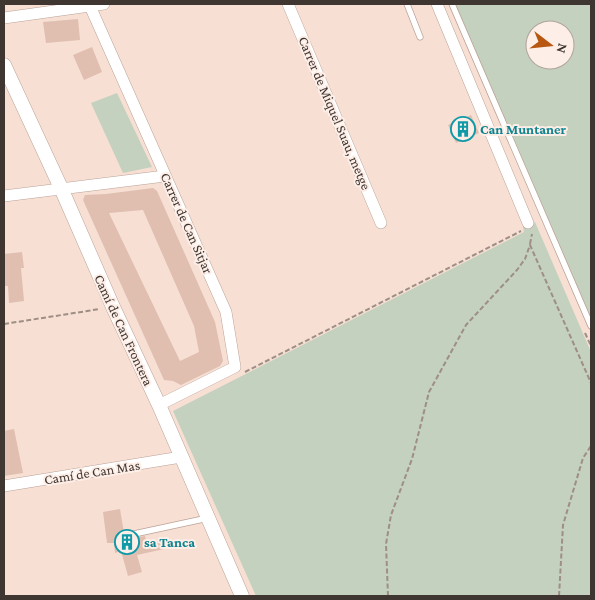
<svg xmlns="http://www.w3.org/2000/svg" width="595" height="600" font-family="'Crimson Pro',serif">
<style>
.green{fill:#c4d1be;fill-rule:evenodd}
.building{fill:#e0bfb0;fill-rule:evenodd}
.lines{fill:none;stroke-linecap:round;stroke-linejoin:round}
.service-casing{stroke:#bba398;stroke-width:7}
.minor-casing{stroke:#bba398;stroke-width:12}
.tertiary-casing{stroke:#bba398;stroke-width:15}
.path{stroke:#9e8e85;stroke-width:2;stroke-dasharray:5 2.5;stroke-linecap:butt}
.service{stroke:#fff;stroke-width:5.5}
.minor{stroke:#fff;stroke-width:11}
.tertiary{stroke:#fff;stroke-width:14}
.labels{text-anchor:middle;stroke-width:4;stroke-linejoin:round;paint-order:stroke}
.street-label{font-size:14px;fill:#3f3631;stroke:#fdeee7}
.culture-label{font-size:14px;font-weight:bold;fill:#0d838f;stroke:#fdeee7;text-anchor:start}
</style>
<rect width="100%" height="100%" fill="#f7dfd3"/>
<g class="green">
<path d="M 452,4 L 591,4 L 591,325 ZM 535,30 L 565,30 L 565,60 L 535,60 Z"/>
<polygon points="117,93 152,167 123,173 91,103"/>
<polygon points="535,222 591,352 591,596 256,596 173,411 524,232 523,227"/>
</g>
<g class="building">
<polygon points="78,19 80,40 46,43 43,22"/>
<polygon points="92,47 102,72 84,80 73,55"/>
<polygon points="471,115 479,133 456,143 448,125"/>
<path d="M 153,188 L 157,191 L 215,322 L 223,361 L 220,366 L 181,385 L 173,381 L 164,380 L 83,200 L 85,195 L 106,194 ZM 143,210 L 194,326 L 199,352 L 180,361 L 109,213 Z"/>
<polygon points="22,252 24,268 21,268 24,301 9,303 8,286 4,286 4,254"/>
<polygon points="14,429 23,473 4,476 4,431"/>
<polygon points="120,509 125,539 145,536 147,544 161,540 164,549 137,555 142,572 128,576 121,551 115,553 114,543 107,543 103,512"/>
</g>
<g class="lines">
<defs>
<g id="service">
<polyline points="407,4 420,37"/>
<polyline points="452,4 591,326"/>
<polyline points="134,534 208,518"/>
</g>
<g id="minor">
<polyline points="288,4 381,223"/>
<polyline points="437,4 528,223"/>
<polyline points="90,6 226,312 235,367 159,405"/>
<polyline points="4,18 104,4"/>
<polyline points="4,196 165,176"/>
<polyline points="4,486 181,457"/>
</g>
<polyline id="tertiary" points="4,65 61,188 113,307 159,405 242,596"/>
</defs>
<use href="#service" class="service-casing"/>
<use href="#minor" class="minor-casing"/>
<use href="#tertiary" class="tertiary-casing"/>
<g class="path">
<polyline points="530,244 532,234"/>
<polyline points="4,324 100,309"/>
<polyline points="585,333 591,346"/>
<polyline points="245,372 521,231"/>
<polyline points="388,596 386,544 391,515 412,459 429,392 466,325 517,270 525,259 530,245 591,383"/>
<polyline points="559,596 563,525 583,458 591,446"/>
</g>
<use href="#service" class="service"/>
<use href="#minor" class="minor"/>
<use href="#tertiary" class="tertiary"/>
</g>
<defs>
<symbol id="building-ring" viewBox="-11 -11 22 22"><circle r="9.5" fill="#fdeee7" stroke="#0f9aa8" stroke-width="1.5"/><path d="M-4-6H4V6H1V3H-1V6H-4ZM-2.5-4.3h1.7v1.8h-1.7ZM.8-4.3h1.7v1.8H.8ZM-2.5-1h1.7V.8h-1.7ZM.8-1h1.7V.8H.8Z" fill="#0f9aa8"/></symbol>
</defs>
<g fill-rule="evenodd">
<use href="#building-ring" x="449" y="115" width="28" height="28"/>
<use href="#building-ring" x="113" y="528" width="28" height="28"/>
</g>
<g class="labels">
<g class="street-label">
<text transform="translate(335 113) rotate(67)" y="5">Carrer de Miquel Suau, metge</text>
<text transform="translate(187 223) rotate(66)" y="5">Carrer de Can Sitjar</text>
<text transform="translate(124 330) rotate(65)" y="5">Camí de Can Frontera</text>
<text transform="translate(92 472) rotate(-9)" y="5">Camí de Can Mas</text>
</g>
<g class="culture-label">
<text x="480" y="134">Can Muntaner</text>
<text x="144" y="547">sa Tanca</text>
</g>
</g>
<rect width="595" height="600" fill="none" stroke="#3f3631" stroke-width="10"/>
<g transform="translate(550 45) rotate(106)"><circle r="24" fill="#fdeee7" stroke="#b1a49e"/>
<path d="M0-4L9 19L0 12L-9 19Z" fill="#b75711"/>
<text y="-8" font-size="14" font-weight="bold" text-anchor="middle" fill="#3f3631">N</text>
</g>
</svg>
